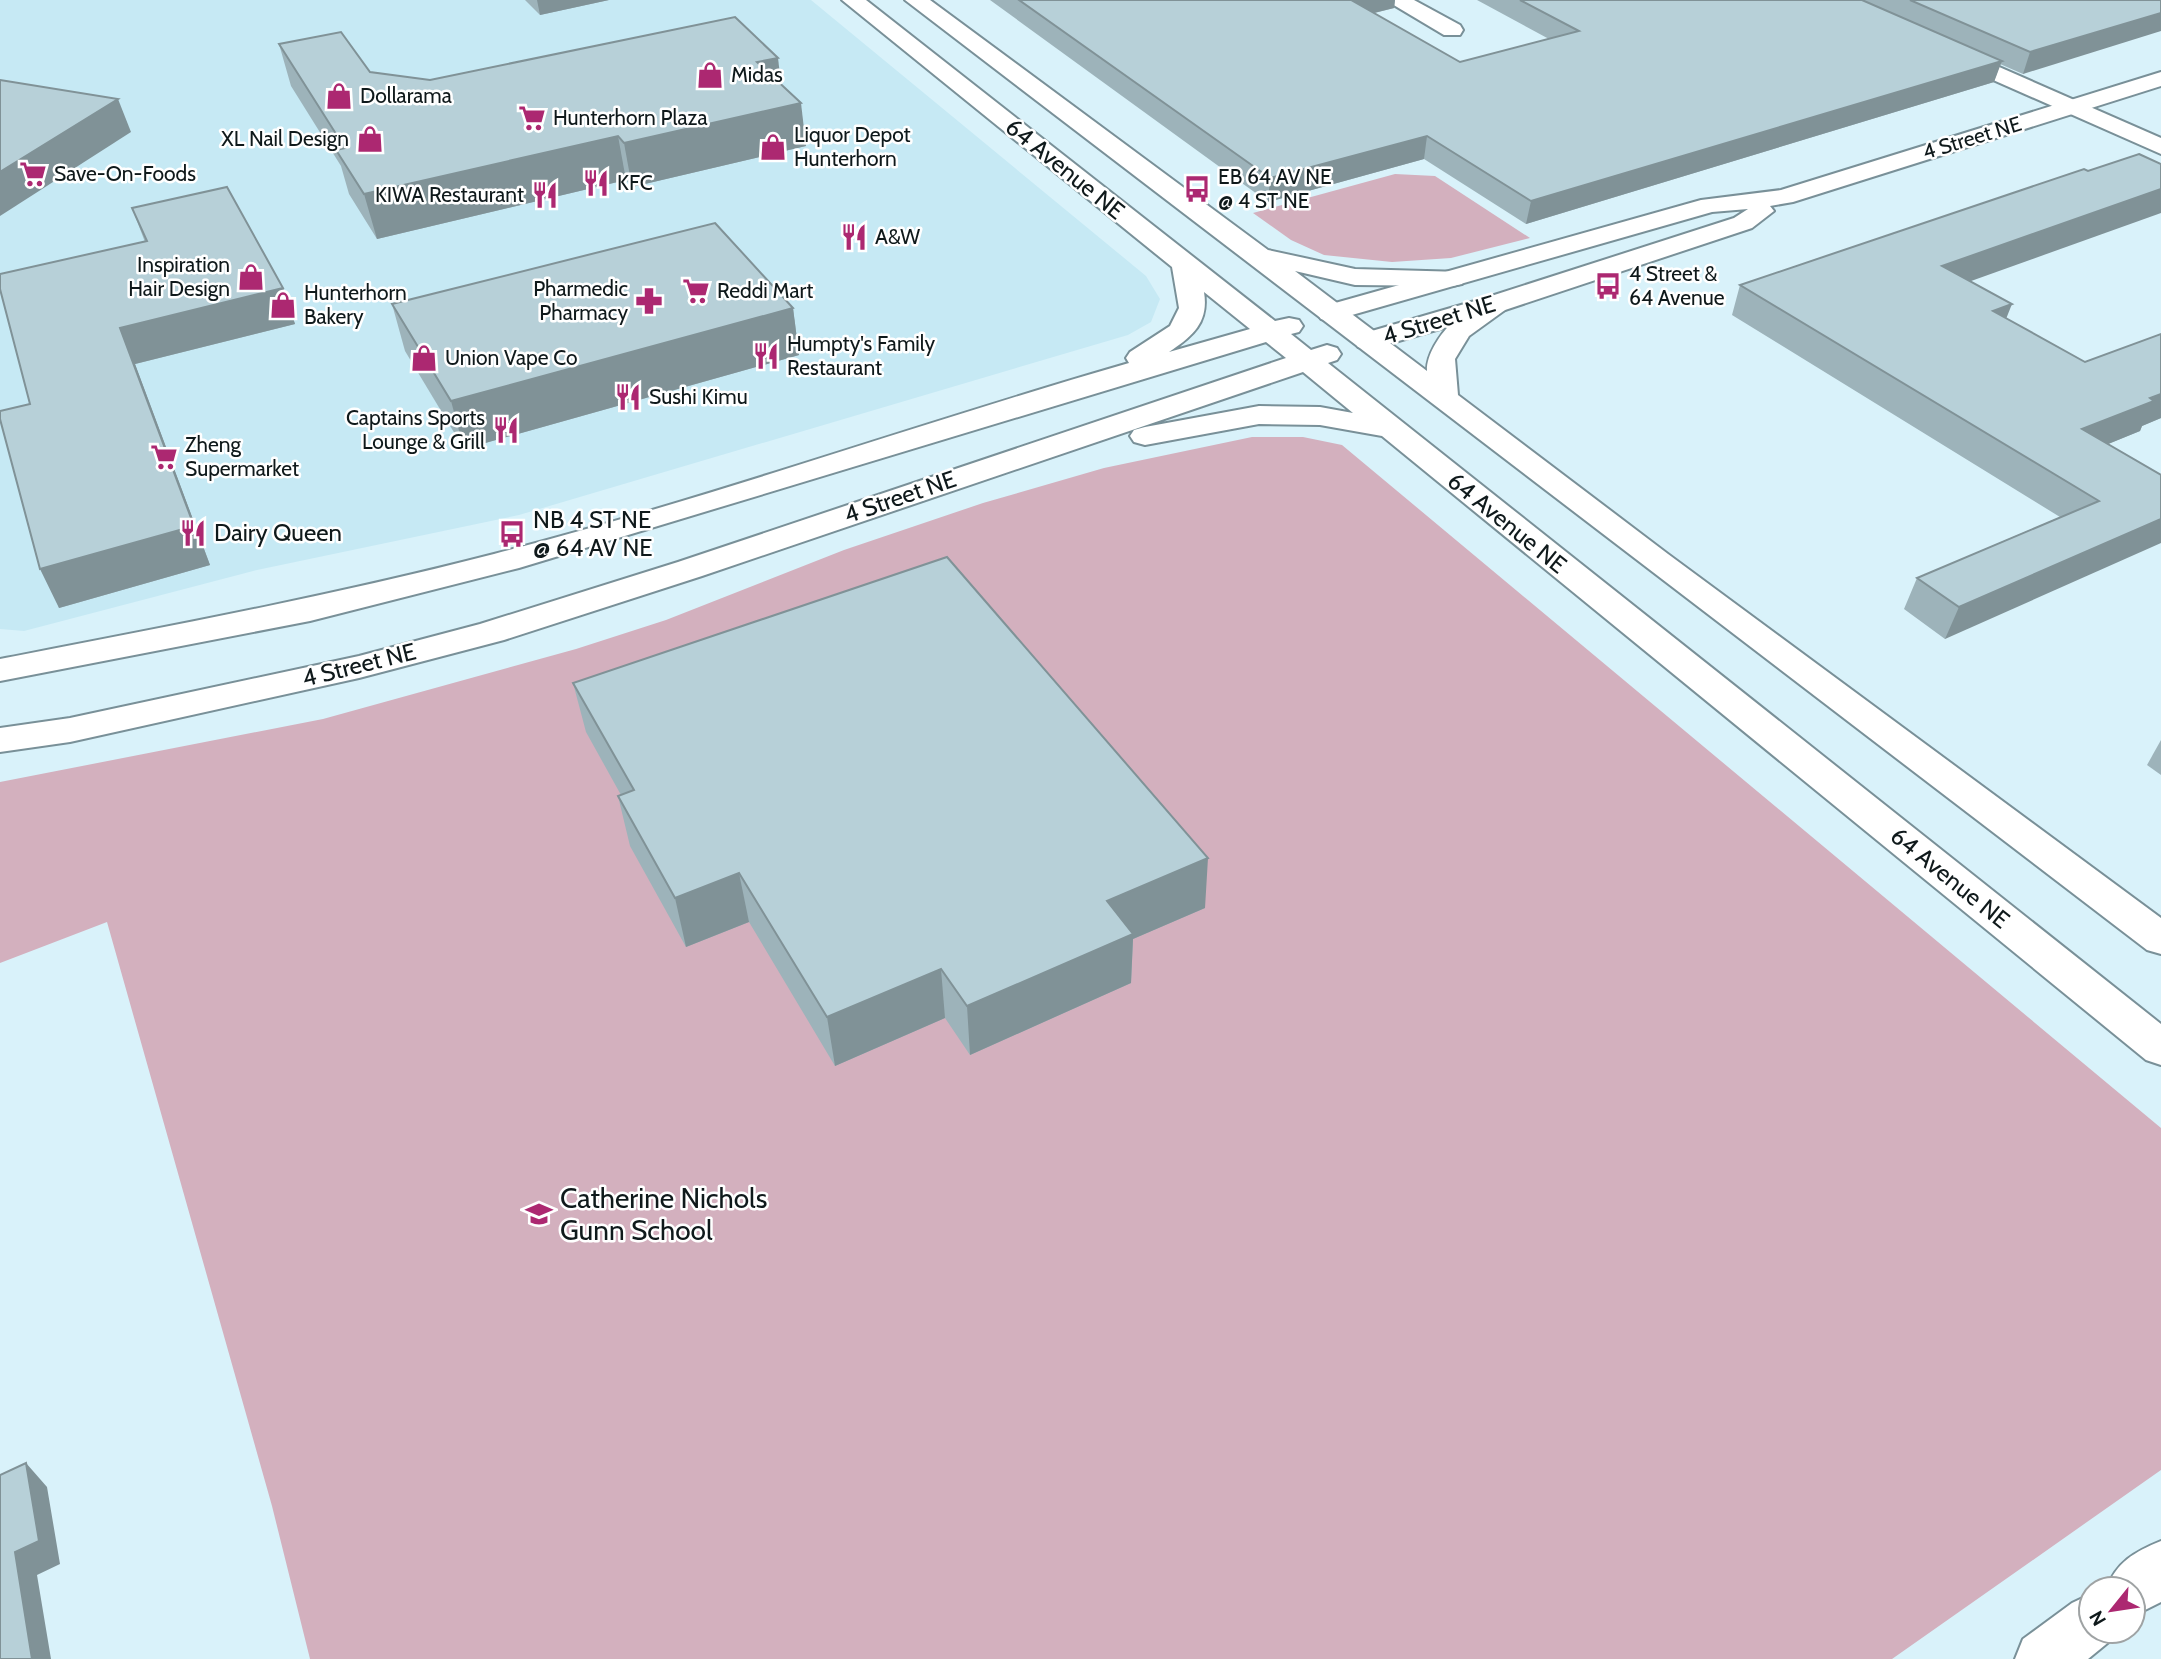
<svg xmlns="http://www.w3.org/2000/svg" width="2161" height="1659" font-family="Cabin,sans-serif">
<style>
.built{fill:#c6e9f4}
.green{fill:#d3b0be}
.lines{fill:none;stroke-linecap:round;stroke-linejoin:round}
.minor-casing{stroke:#799098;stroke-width:4}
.tertiary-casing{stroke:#799098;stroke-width:4}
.secondary-casing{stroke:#799098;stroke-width:4}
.minor{fill:#fff;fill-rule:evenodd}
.tertiary{fill:#fff;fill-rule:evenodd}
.secondary{fill:#fff;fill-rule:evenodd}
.wall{fill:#9db3ba}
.shaded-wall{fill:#809297}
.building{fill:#b7d0d8;stroke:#809297;stroke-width:2}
.labels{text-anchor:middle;stroke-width:5;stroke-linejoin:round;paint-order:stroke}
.far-poi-label{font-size:21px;fill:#0f191b;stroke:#fff;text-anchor:start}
.far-street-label{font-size:21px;fill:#0f191b;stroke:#fff}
.street-label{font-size:24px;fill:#0f191b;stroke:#fff}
.poi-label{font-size:24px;fill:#0f191b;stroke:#fff;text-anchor:start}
.near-poi-label{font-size:28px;fill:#0f191b;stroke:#fff;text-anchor:start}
</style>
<rect width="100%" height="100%" fill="#d9f2fa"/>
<polygon class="built" points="0,0 811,0 1146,276 1160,299 1151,322 1128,335 519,515 257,570 24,631 0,629"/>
<g class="green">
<polygon points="1395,174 1435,176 1530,238 1451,258 1392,262 1324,255 1291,240 1253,213"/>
<polygon points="1252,437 1303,437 1342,445 2161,1128 2161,1470 1892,1659 310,1659 272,1506 107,922 0,963 0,782 323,719 576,649 666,620 844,550 983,503 1104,468"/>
</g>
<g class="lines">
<defs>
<g id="minor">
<polygon points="1388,0 1414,0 1460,25 1463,30 1460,35 1444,35 1392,4"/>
<polygon points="1949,45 2161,138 2161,154 1941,57 1938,52 1941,47"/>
</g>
<g id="tertiary">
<polygon points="2161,72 2161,86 1793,202 1770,206 1774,211 1752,228 1505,310 1378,347 1368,349 1358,347 1354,341 1358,335 1485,298 1734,218 1748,209 1712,212 1331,321 1321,319 1317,313 1321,307 1701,200 1781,190"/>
<path d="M 2161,1541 L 2161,1602 L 2133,1616 L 2133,1589 L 2106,1589 C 2117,1562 2134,1552 2161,1541 Z"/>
<polygon points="2091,1594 2091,1631 2115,1631 2110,1641 2088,1659 2015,1659 2023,1639 2072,1603"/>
</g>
<g id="secondary">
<path d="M 842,0 L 866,0 L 1275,321 L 1289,318 L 1299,320 L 1303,326 L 1299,332 L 1291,334 L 1311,350 L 1327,345 L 1337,348 L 1341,354 L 1337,360 L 1328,363 L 2161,1024 L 2161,1065 L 2146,1060 L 1382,436 L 1320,425 L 1259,424 L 1145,445 L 1134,442 L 1130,436 L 1134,430 L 1145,427 L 1259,406 L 1320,407 L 1353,413 L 1303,372 L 702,576 L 504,640 L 359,678 L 70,742 L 0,752 L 0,728 L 70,718 L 359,656 L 480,624 L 678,562 L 1286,358 L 1266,342 L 519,568 L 310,621 L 0,681 L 0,659 C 166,627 331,596 494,554 C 708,499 917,424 1129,363 L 1126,358 L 1130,352 L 1170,326 L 1179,308 L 1172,267 ZM 1204,292 L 1250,329 L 1169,352 C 1193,336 1209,322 1204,292 Z"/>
<path d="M 905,0 L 930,0 L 1268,250 L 1355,269 L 1462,272 L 1465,278 L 1462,284 L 1452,286 L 1355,285 L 1295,271 L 1427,371 C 1426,341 1474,291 1505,298 L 1509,304 L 1505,310 L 1469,336 L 1455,359 L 1458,395 L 1668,554 L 2161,918 L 2161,954 L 2147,950 Z"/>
</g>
</defs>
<use href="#minor" class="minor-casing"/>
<use href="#tertiary" class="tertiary-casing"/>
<use href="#secondary" class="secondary-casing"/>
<use href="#minor" class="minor"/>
<use href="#tertiary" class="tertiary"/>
<use href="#secondary" class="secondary"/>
</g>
<g class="wall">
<polygon points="525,0 609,0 540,15"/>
<polygon points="990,0 1395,0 1394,8 1374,13 1460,62 1549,39 1477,0 2161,0 2023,74 2000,64 1994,82 1526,224 1424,159 1268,202"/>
<polygon points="279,44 370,72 430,80 781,84 806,146 632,187 626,180 377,239 349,194 341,166 291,86"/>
<polygon points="132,208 283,288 295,324 135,364 210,565 59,608 30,404 145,242"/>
<polygon points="1970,281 2006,318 2085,362 2161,334 2161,418 2142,426 2140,431 2108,444 2161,475 1945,639 1904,609 1917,578 2060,517 1732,315 1740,285"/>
<polygon points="392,304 793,308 799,355 464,449 405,351"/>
<polygon points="573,683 1205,908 1133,939 1131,983 970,1055 945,1018 835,1066 749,922 686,947 630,846 618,796 621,795 586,732"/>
<polygon points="2161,740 2161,775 2147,765"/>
</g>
<g class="shaded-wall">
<polygon points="537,0 609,0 540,15"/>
<polygon points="1348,0 1395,0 1394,8 1346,20"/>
<polygon points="2161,13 2161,31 2023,74 2030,52"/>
<polygon points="778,58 783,100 757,62"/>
<polygon points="2002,61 1994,82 1526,224 1531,201"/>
<polygon points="118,99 131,132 0,216 0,172"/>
<polygon points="801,103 806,146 632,187 624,143"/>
<polygon points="618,136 626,180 377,239 364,194"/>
<polygon points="1427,136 1424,159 1268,202 1270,178"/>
<polygon points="2161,189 2161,213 1932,295 1942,266"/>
<polygon points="283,288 295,324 135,364 210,565 59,608 40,569 120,328"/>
<polygon points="2012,304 2000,334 1993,311"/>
<polygon points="793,308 799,355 464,449 451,401"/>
<polygon points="2161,394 2161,418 2142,426 2140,431 2069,460 2082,429"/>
<polygon points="2161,519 2161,543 1945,639 1959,607"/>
<polygon points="1208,858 1205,908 1133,939 1131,983 970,1055 967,1006 1107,901"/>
<polygon points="739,873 749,922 686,947 675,898"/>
<polygon points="941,969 945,1018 835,1066 827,1017"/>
<polygon points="26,1463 47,1487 60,1564 37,1575 51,1659 32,1659 15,1552"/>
</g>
<g class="building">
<polygon points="1019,0 1351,0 1460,62 1579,31 1520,0 1862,0 2002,61 1531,201 1427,136 1270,178"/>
<polygon points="1910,0 2161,0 2161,13 2030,52"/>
<polygon points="735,17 778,58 757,62 801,103 624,143 618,136 364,194 336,150 345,148 279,44 341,32 370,72 430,80"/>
<polygon points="0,80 118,99 0,172"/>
<polygon points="2139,154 2161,164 2161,189 1942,266 2012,304 1993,311 2085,362 2161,334 2161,394 2150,398 2154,401 2082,429 2161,475 2161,519 1959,607 1917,578 2099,501 1740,285 2084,169 2088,171"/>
<polygon points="227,187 283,288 120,328 194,526 40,569 0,419 0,411 30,404 0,289 0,274 147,241 132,208"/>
<polygon points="715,223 793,308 451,401 392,304"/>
<polygon points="947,557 1208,858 1107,901 1133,934 967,1006 941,969 827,1017 739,873 675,898 618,796 634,790 573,683"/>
<polygon points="26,1463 39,1541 15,1552 32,1659 0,1659 0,1475"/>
</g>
<defs>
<symbol id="shop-bare" viewBox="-9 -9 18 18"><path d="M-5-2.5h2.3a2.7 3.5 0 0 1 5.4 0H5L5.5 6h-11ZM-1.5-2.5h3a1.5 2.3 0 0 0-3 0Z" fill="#ac2871" stroke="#fff" stroke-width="2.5" paint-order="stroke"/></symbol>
<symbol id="supermarket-bare" viewBox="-9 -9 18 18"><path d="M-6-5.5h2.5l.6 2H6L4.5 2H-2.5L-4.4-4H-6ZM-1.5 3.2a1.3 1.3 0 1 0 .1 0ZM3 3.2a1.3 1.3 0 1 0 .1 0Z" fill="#ac2871" stroke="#fff" stroke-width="2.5" paint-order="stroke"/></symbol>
<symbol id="restaurant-bare" viewBox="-9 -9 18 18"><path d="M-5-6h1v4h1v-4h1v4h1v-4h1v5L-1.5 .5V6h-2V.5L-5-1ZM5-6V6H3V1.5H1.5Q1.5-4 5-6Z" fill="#ac2871" stroke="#fff" stroke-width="2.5" paint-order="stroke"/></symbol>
<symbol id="bus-bare" viewBox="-9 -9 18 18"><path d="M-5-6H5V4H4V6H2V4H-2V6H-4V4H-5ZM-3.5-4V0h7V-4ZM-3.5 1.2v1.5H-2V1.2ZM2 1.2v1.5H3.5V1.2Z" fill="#ac2871" stroke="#fff" stroke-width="2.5" paint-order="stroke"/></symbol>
<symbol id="pharmacy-bare" viewBox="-9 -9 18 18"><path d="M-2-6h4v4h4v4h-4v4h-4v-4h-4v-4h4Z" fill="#ac2871" stroke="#fff" stroke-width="2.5" paint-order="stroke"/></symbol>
<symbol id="school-bare" viewBox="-9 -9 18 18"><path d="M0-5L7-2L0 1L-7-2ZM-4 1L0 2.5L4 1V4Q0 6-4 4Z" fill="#ac2871" stroke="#fff" stroke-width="2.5" paint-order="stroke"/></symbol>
</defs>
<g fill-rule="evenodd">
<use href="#shop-bare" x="691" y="56" width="38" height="38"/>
<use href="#shop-bare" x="320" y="77" width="38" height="38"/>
<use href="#supermarket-bare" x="513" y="99" width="38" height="38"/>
<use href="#shop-bare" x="351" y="120" width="38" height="38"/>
<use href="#shop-bare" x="754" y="128" width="38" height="38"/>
<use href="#supermarket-bare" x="14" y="155" width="38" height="38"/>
<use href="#restaurant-bare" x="577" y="164" width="38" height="38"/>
<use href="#bus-bare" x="1178" y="170" width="38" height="38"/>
<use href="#restaurant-bare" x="526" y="176" width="38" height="38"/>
<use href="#restaurant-bare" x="835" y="218" width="38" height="38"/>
<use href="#shop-bare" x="232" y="258" width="38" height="38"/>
<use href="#bus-bare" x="1589" y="267" width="38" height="38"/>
<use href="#supermarket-bare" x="677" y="272" width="38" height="38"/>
<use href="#pharmacy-bare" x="630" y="282" width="38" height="38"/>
<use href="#shop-bare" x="264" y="286" width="38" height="38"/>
<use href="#restaurant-bare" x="747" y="337" width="38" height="38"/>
<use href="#shop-bare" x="405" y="339" width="38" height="38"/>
<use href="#restaurant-bare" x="609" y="378" width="38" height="38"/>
<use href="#restaurant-bare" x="487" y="411" width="38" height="38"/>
<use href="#supermarket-bare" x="145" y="438" width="38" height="38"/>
<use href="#restaurant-bare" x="174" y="514" width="38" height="38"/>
<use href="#bus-bare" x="493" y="515" width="38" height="38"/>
<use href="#school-bare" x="520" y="1195" width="38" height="38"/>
</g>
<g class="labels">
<g class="far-poi-label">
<text x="731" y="82">Midas</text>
<text x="360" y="103">Dollarama</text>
<text x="553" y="125">Hunterhorn Plaza</text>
<text x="794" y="142">Liquor Depot<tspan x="794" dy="24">Hunterhorn</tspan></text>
<text x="349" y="146" text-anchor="end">XL Nail Design</text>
<text x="54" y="181">Save-On-Foods</text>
<text x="1218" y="184">EB 64 AV NE<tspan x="1218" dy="24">@ 4 ST NE</tspan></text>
<text x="617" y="190">KFC</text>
<text x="524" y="202" text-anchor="end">KIWA Restaurant</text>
<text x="875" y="244">A&amp;W</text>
<text x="230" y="272" text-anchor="end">Inspiration<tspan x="230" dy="24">Hair Design</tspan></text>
<text x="1629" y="281">4 Street &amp;<tspan x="1629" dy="24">64 Avenue</tspan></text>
<text x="628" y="296" text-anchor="end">Pharmedic<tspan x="628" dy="24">Pharmacy</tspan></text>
<text x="717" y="298">Reddi Mart</text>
<text x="304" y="300">Hunterhorn<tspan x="304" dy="24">Bakery</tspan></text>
<text x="787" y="351">Humpty's Family<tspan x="787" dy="24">Restaurant</tspan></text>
<text x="445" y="365">Union Vape Co</text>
<text x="649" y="404">Sushi Kimu</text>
<text x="485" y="425" text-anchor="end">Captains Sports<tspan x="485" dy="24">Lounge &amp; Grill</tspan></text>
<text x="185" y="452">Zheng<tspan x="185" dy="24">Supermarket</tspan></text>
</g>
<g class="far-street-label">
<text transform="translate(1972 138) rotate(-17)" y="7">4 Street NE</text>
</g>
<g class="street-label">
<text transform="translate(1065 169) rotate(39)" y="8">64 Avenue NE</text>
<text transform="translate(1439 320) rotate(-17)" y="8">4 Street NE</text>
<text transform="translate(900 497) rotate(-19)" y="8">4 Street NE</text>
<text transform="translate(1507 523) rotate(39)" y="8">64 Avenue NE</text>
<text transform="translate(359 665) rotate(-14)" y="8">4 Street NE</text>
<text transform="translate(1950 878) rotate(39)" y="8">64 Avenue NE</text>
</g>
<g class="poi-label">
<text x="533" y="528">NB 4 ST NE<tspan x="533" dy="28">@ 64 AV NE</tspan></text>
<text x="214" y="541">Dairy Queen</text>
</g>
<g class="near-poi-label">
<text x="560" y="1208">Catherine Nichols<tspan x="560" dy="32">Gunn School</tspan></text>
</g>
</g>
<g transform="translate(2112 1610) rotate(240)"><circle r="33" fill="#ffffff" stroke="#9fa3a4" stroke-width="2"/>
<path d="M0-5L12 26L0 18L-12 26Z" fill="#ac2871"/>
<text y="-10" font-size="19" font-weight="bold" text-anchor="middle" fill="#0f191b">N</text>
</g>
</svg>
